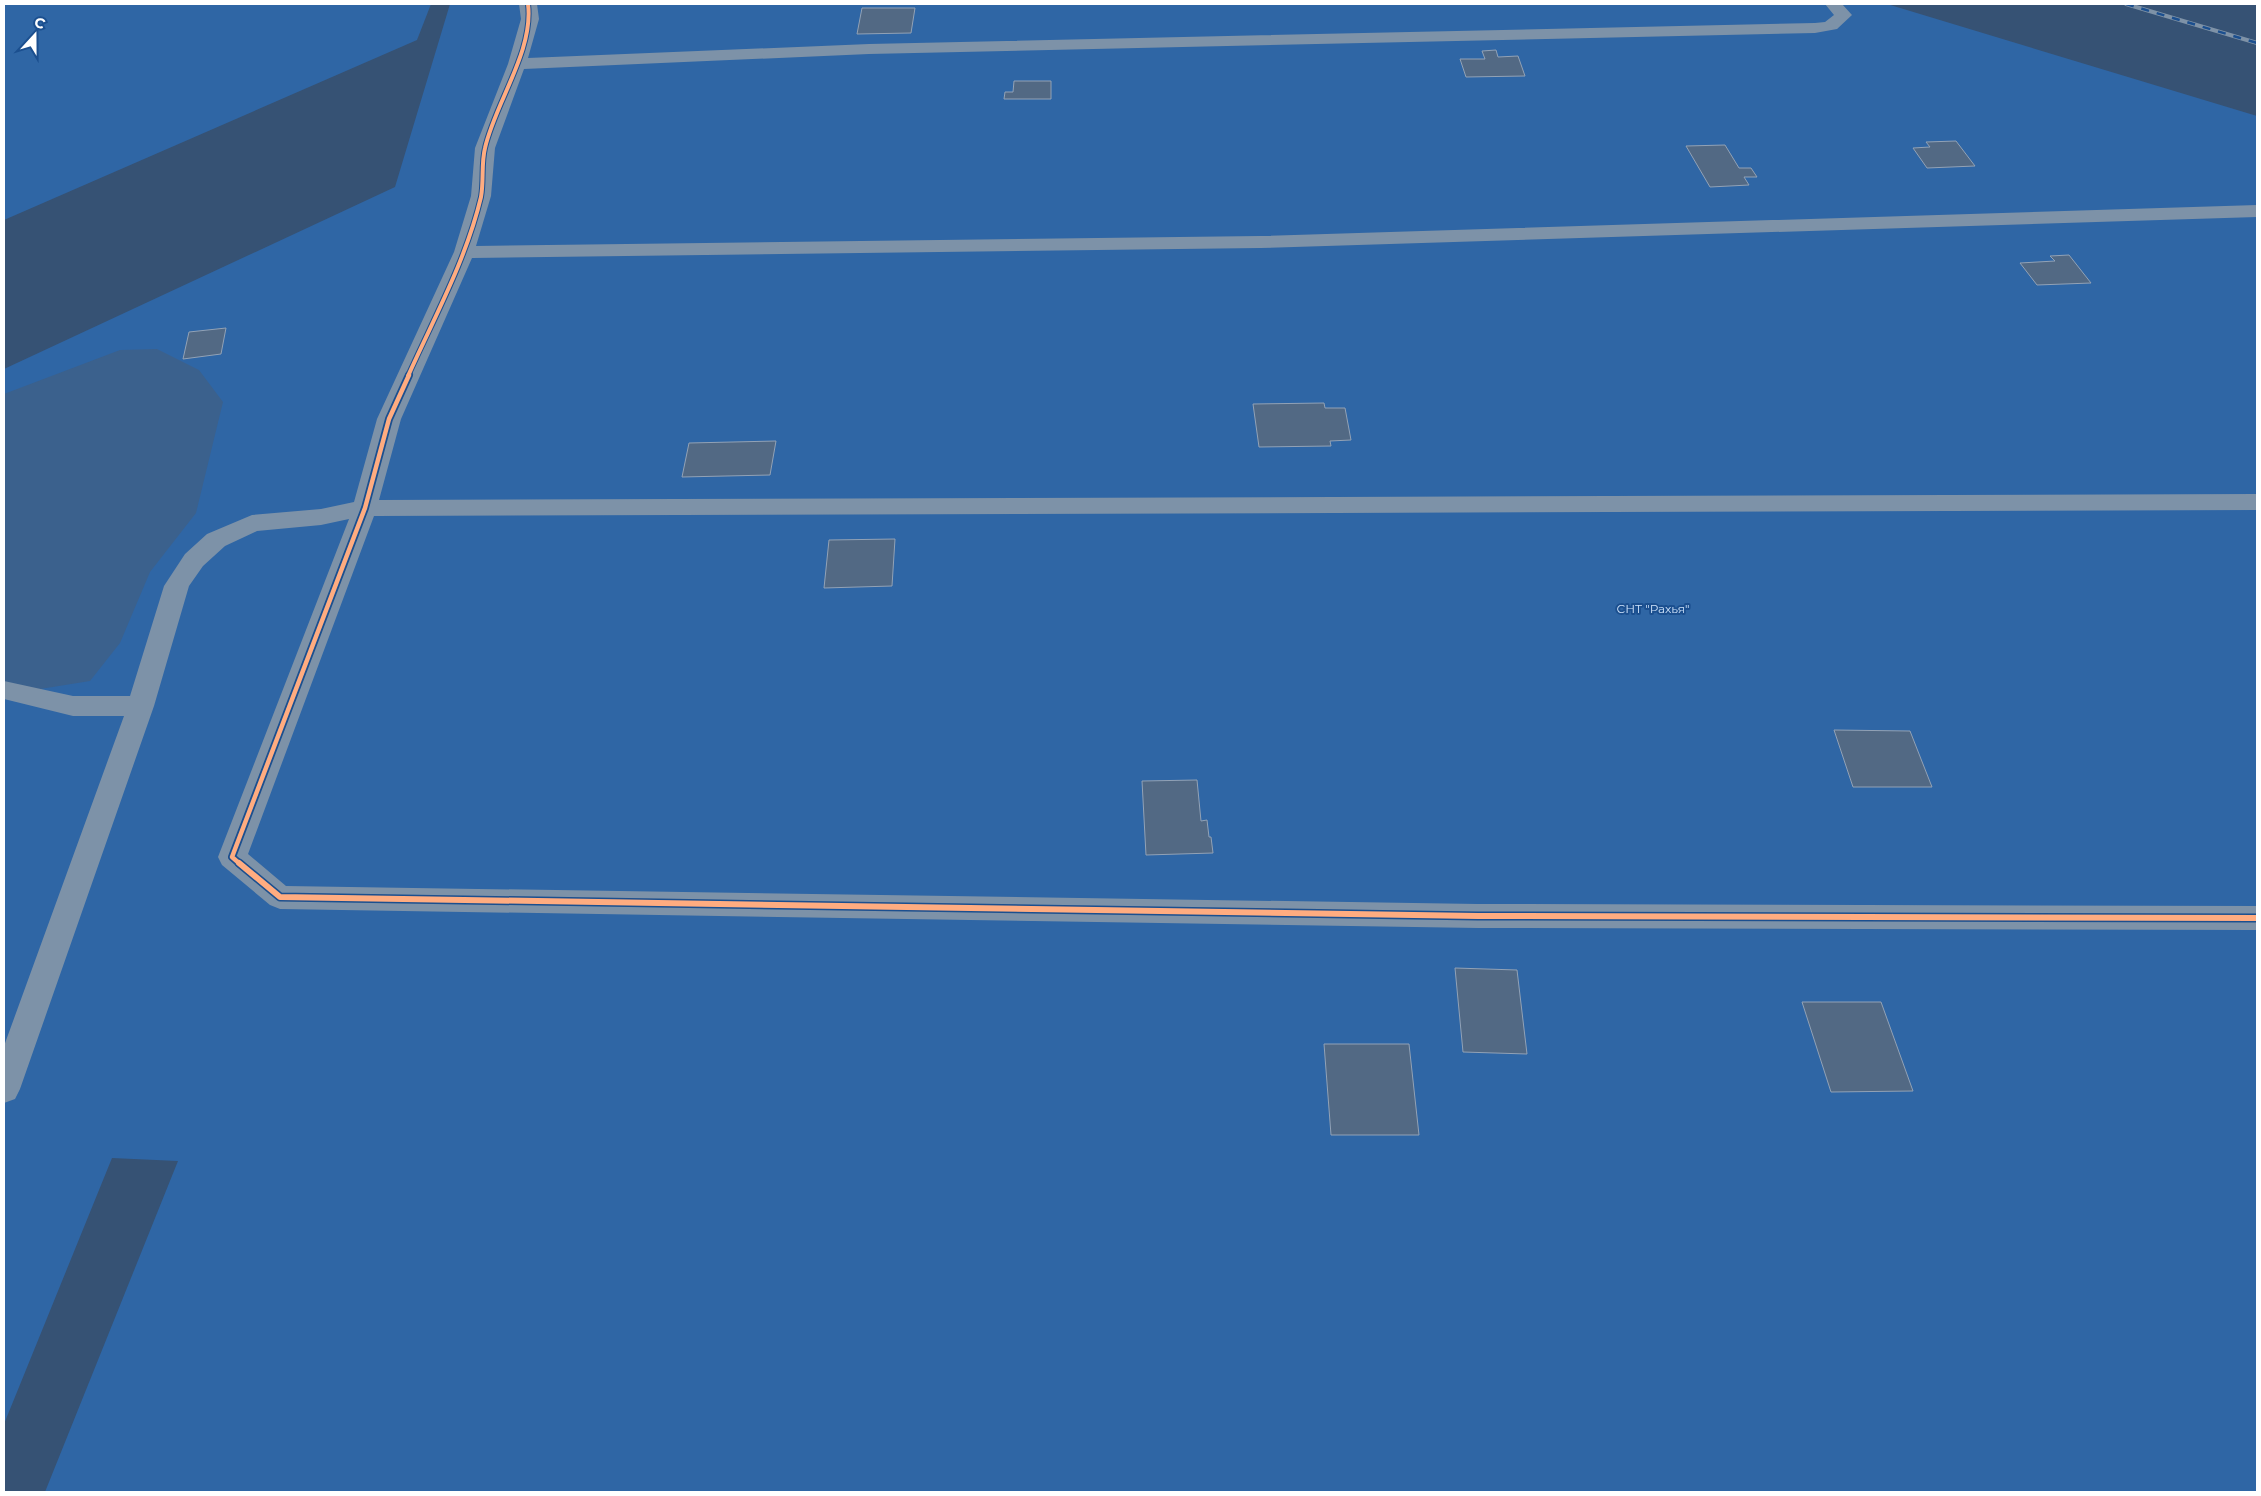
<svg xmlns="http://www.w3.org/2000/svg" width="2261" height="1496" font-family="Montserrat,sans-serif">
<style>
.green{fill:#2f66a5}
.water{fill:#3b618d}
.building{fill:#526984;stroke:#92a2b6}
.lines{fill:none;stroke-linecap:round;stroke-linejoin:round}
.minor{fill:#7d92a8;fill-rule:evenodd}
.rail-casing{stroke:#7e92a7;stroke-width:4}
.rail{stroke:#1b4f8f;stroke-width:2.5;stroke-dasharray:8;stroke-linecap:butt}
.cycleway-far2-casing{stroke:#1b4f8f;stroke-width:6}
.cycleway-far1-casing{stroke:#1b4f8f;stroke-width:8}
.cycleway-casing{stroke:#1b4f8f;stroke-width:9}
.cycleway-far2{stroke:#ffac80;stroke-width:4}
.cycleway-far1{stroke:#ffac80;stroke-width:4.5}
.cycleway{stroke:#ffac80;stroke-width:6}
.labels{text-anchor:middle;stroke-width:4;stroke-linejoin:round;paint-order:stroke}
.park-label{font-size:12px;fill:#cfe3fa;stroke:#1b4f8f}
</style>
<rect width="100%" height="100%" fill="#365274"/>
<g class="green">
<polygon points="4,4 431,4 417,40 4,220"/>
<polygon points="450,4 1887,4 2257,116 2257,1492 45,1492 178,1161 112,1158 4,1424 4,369 395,187"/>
</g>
<polygon class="water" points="157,349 199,370 223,402 196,513 150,572 120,643 90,681 34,690 4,683 4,394 120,350"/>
<g class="building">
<polygon points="862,8 915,8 911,33 857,34"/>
<polygon points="1496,50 1498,57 1518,56 1525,76 1466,77 1460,59 1485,59 1482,51"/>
<polygon points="1014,81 1051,81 1051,99 1004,99 1005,92 1013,92"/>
<polygon points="1956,141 1975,166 1927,168 1913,148 1930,147 1926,142"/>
<polygon points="1725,145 1739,168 1751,168 1757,177 1744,177 1749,185 1710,187 1686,146"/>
<polygon points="2069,255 2091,283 2037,285 2020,263 2055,261 2050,256"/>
<polygon points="226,328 221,354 183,359 189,332"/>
<polygon points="1324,403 1325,408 1345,408 1351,440 1330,441 1331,446 1259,447 1253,404"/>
<polygon points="776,441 770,475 682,477 689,443"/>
<polygon points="895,539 892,586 824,588 829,540"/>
<polygon points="1834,730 1910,731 1932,787 1853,787"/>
<polygon points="1197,780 1201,821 1207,820 1209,837 1211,837 1213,853 1146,855 1142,781"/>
<polygon points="1455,968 1517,970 1527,1054 1463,1052"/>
<polygon points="1802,1002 1881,1002 1913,1091 1831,1092"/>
<polygon points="1324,1044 1409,1044 1419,1135 1331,1135"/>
</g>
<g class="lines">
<polygon class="minor" points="519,4 537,4 539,19 528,58 869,44 1815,23 1825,22 1834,15 1825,4 1842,4 1852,15 1837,29 1815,33 869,54 524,69 495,148 491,196 476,246 1260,236 2257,205 2257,217 1260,248 472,258 401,419 379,500 2257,494 2257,510 374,516 248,854 286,886 1478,904 2257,906 2257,930 1478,928 280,909 270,905 222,865 218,857 349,519 321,525 257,531 225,546 203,566 189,586 154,706 20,1089 15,1099 4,1103 4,1046 124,716 73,716 4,699 4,681 73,696 130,696 164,586 185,554 207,534 252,515 321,509 354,502 377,419 454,252 471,196 475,148 508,64 521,19"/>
<defs>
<polyline id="rail" points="2126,4 2257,43"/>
</defs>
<use href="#rail" class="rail-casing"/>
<use href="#rail" class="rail"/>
<defs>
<path id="cycleway-far2" d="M 408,376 C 434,318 466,260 481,197 C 484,181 481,164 485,148 C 495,103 534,51 528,4"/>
<polyline id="cycleway-far1" points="240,864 232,857 365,508 389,419 409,375"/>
<polyline id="cycleway" points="239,863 280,897 1478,916 2257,918"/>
</defs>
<use href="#cycleway-far2" class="cycleway-far2-casing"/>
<use href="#cycleway-far1" class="cycleway-far1-casing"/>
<use href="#cycleway" class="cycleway-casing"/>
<use href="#cycleway-far2" class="cycleway-far2"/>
<use href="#cycleway-far1" class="cycleway-far1"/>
<use href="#cycleway" class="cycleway"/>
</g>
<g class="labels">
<g class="park-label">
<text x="1653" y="613">СНТ "Рахья"</text>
</g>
</g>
<rect width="2261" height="1496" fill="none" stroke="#ffffff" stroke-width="10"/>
<g transform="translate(35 35) rotate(21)" stroke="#1b4f8f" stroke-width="4" paint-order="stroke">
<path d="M0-4L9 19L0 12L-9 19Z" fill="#ffffff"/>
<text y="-8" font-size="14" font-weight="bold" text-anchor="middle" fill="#ffffff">С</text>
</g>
</svg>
